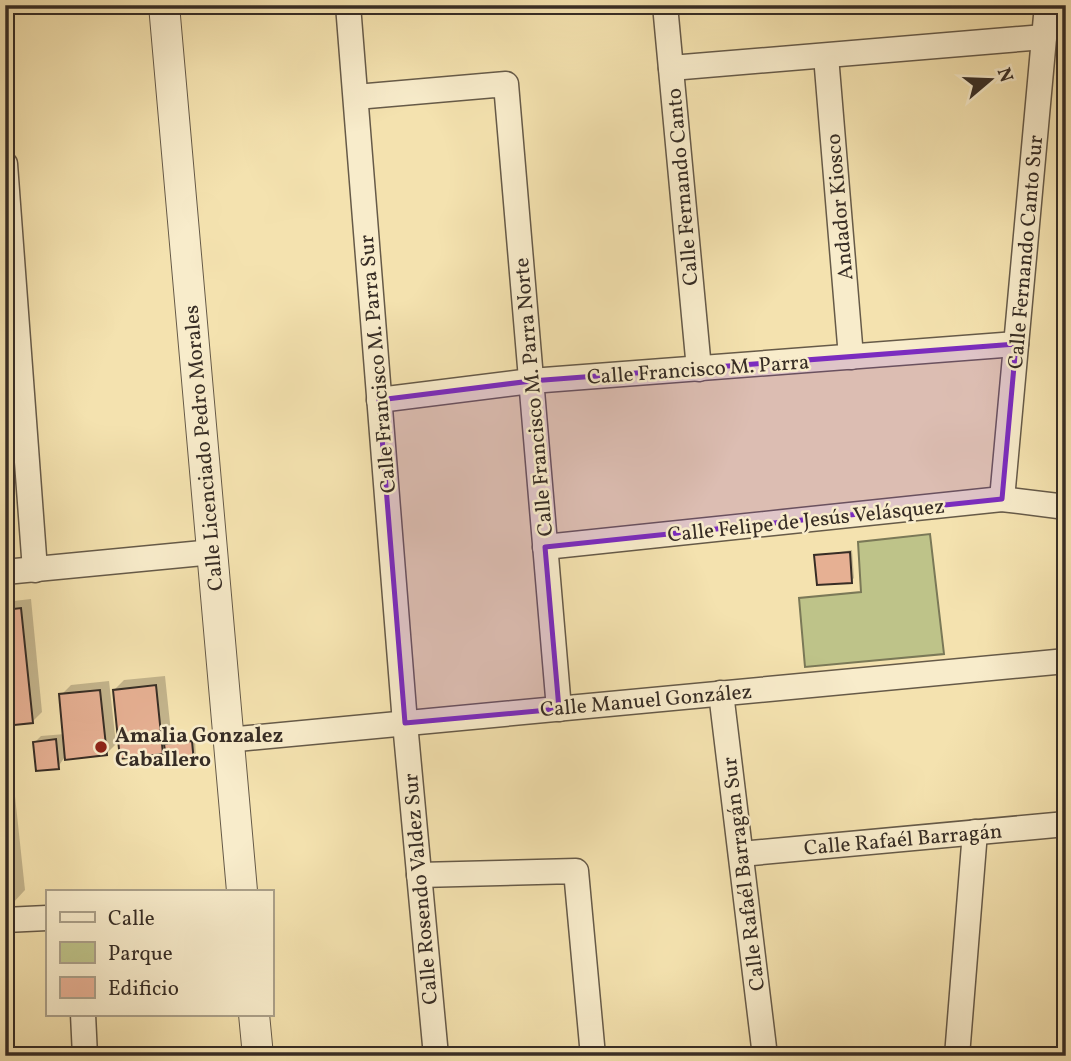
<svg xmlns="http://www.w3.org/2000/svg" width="1071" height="1061" font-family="Vollkorn,serif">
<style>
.green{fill:#bec389;stroke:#7a7857;stroke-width:2}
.shadow{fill:#0003}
.building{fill:#e6b093;stroke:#372d25;stroke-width:2}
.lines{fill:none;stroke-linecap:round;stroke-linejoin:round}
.minor-casing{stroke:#665a48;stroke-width:27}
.tertiary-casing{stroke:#665a48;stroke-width:32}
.minor{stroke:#f8eccb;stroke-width:24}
.tertiary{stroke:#f8eccb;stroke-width:30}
.marked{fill:#7b2cbf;fill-opacity:0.2;stroke:#7b2cbf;stroke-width:5;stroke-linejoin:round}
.poi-dot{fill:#8f2418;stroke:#f8eccb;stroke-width:2.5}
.labels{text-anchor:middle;stroke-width:5;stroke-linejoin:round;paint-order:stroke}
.street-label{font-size:21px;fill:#372d25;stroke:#f8eccb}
.poi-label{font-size:21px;font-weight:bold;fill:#372d25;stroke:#f8eccb;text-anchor:start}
</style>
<rect width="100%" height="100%" fill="#f4e2af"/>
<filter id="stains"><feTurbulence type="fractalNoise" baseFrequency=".00286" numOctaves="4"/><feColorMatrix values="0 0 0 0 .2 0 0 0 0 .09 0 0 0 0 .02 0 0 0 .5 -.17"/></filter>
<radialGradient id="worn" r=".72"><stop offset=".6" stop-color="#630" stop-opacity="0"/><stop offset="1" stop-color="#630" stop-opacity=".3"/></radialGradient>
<polygon class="green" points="930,534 944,654 805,667 799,598 861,592 858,542"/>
<g class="shadow">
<polygon points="852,550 854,578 851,581 816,556"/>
<polygon points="31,599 42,712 32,722 5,725 5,602"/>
<polygon points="165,676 172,742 195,739 196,758 194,761 166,748 162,753 114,690 124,680"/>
<polygon points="109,681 116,744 106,754 64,758 58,767 35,742 41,736 65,734 61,695 71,685"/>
<polygon points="12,768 25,890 12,904 5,904 5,769"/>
</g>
<g class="building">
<polygon points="850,552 852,583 817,585 814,555"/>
<polygon points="21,608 33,723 5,726 5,610"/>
<polygon points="156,685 163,754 120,759 113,690"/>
<polygon points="100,690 107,755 65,760 59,694"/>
<polygon points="56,739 59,769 36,771 33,742"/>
<polygon points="192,741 194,763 167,765 164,744"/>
<polygon points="5,834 13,905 5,906"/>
</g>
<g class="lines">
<defs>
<g id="minor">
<polyline points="348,5 405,723 436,1056"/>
<polyline points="665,5 699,369"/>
<polyline points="826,56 851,357"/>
<polyline points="671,68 1044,37"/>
<polyline points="356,97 506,84 559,709"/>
<polyline points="5,164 35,570"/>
<polyline points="379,400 531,381 1016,344"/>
<polyline points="1002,499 1047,5"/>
<polyline points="545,547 1002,499 1066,507"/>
<polyline points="5,572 213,552"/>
<polyline points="721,693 765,1056"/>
<polyline points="227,740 1066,661"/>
<polyline points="741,854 1066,824"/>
<polyline points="419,875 576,871 593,1056"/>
<polyline points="5,920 47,918"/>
<polyline points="83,1014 85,1056"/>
<polyline points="957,1056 975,832"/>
</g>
<g id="tertiary">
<polyline points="164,5 242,891"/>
<polyline points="254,1014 258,1056"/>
</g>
</defs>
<use href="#minor" class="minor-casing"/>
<use href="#tertiary" class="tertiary-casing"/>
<use href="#minor" class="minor"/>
<use href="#tertiary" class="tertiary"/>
</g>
<path class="marked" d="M 1016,344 L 1002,499 L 545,547 L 559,709 L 405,723 L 379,400 L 531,381 Z"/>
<circle class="poi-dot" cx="101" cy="747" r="7"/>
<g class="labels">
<g class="street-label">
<text transform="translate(682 187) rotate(-95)" y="7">Calle Fernando Canto</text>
<text transform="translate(839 207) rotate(-95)" y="7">Andador Kiosco</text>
<text transform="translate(1025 252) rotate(-85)" y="7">Calle Fernando Canto Sur</text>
<text transform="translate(377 364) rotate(-95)" y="7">Calle Francisco M. Parra Sur</text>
<text transform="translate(698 369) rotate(-4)" y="7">Calle Francisco M. Parra</text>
<text transform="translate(533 397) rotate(-95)" y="7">Calle Francisco M. Parra Norte</text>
<text transform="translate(203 448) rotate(-95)" y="7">Calle Licenciado Pedro Morales</text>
<text transform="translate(806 520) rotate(-6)" y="7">Calle Felipe de Jesús Velásquez</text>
<text transform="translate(646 700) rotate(-5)" y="7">Calle Manuel González</text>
<text transform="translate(903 839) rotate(-5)" y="7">Calle Rafaél Barragán</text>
<text transform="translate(743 874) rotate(-97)" y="7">Calle Rafaél Barragán Sur</text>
<text transform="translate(420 889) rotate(-95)" y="7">Calle Rosendo Valdez Sur</text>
</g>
<g class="poi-label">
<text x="115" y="742">Amalia Gonzalez<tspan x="115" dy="24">Caballero</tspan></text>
</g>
</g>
<rect width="1071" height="1061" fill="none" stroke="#f4e2af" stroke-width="28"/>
<rect x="7" y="7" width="1057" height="1047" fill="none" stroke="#372d25" stroke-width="3.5"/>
<rect x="14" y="14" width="1043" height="1033" fill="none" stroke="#372d25" stroke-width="2"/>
<rect x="46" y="890" width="228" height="126" fill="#f8eccb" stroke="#aba089" stroke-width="2"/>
<rect x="60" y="912" width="35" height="10" fill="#f8eccb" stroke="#aba089" stroke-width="2"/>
<text x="108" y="925" font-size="21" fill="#372d25">Calle</text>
<rect x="60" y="942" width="35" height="21" fill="#bec389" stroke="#aba089" stroke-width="2"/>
<text x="108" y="960" font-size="21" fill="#372d25">Parque</text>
<rect x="60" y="977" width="35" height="21" fill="#e6b093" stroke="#aba089" stroke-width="2"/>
<text x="108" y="995" font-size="21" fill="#372d25">Edificio</text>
<g transform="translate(990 80) rotate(71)" stroke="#f8eccb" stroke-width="5" paint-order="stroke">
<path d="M0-5L12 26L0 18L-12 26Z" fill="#372d25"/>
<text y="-10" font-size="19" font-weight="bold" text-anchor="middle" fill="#372d25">N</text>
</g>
<rect width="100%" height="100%" filter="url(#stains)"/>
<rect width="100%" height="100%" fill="url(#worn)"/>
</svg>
